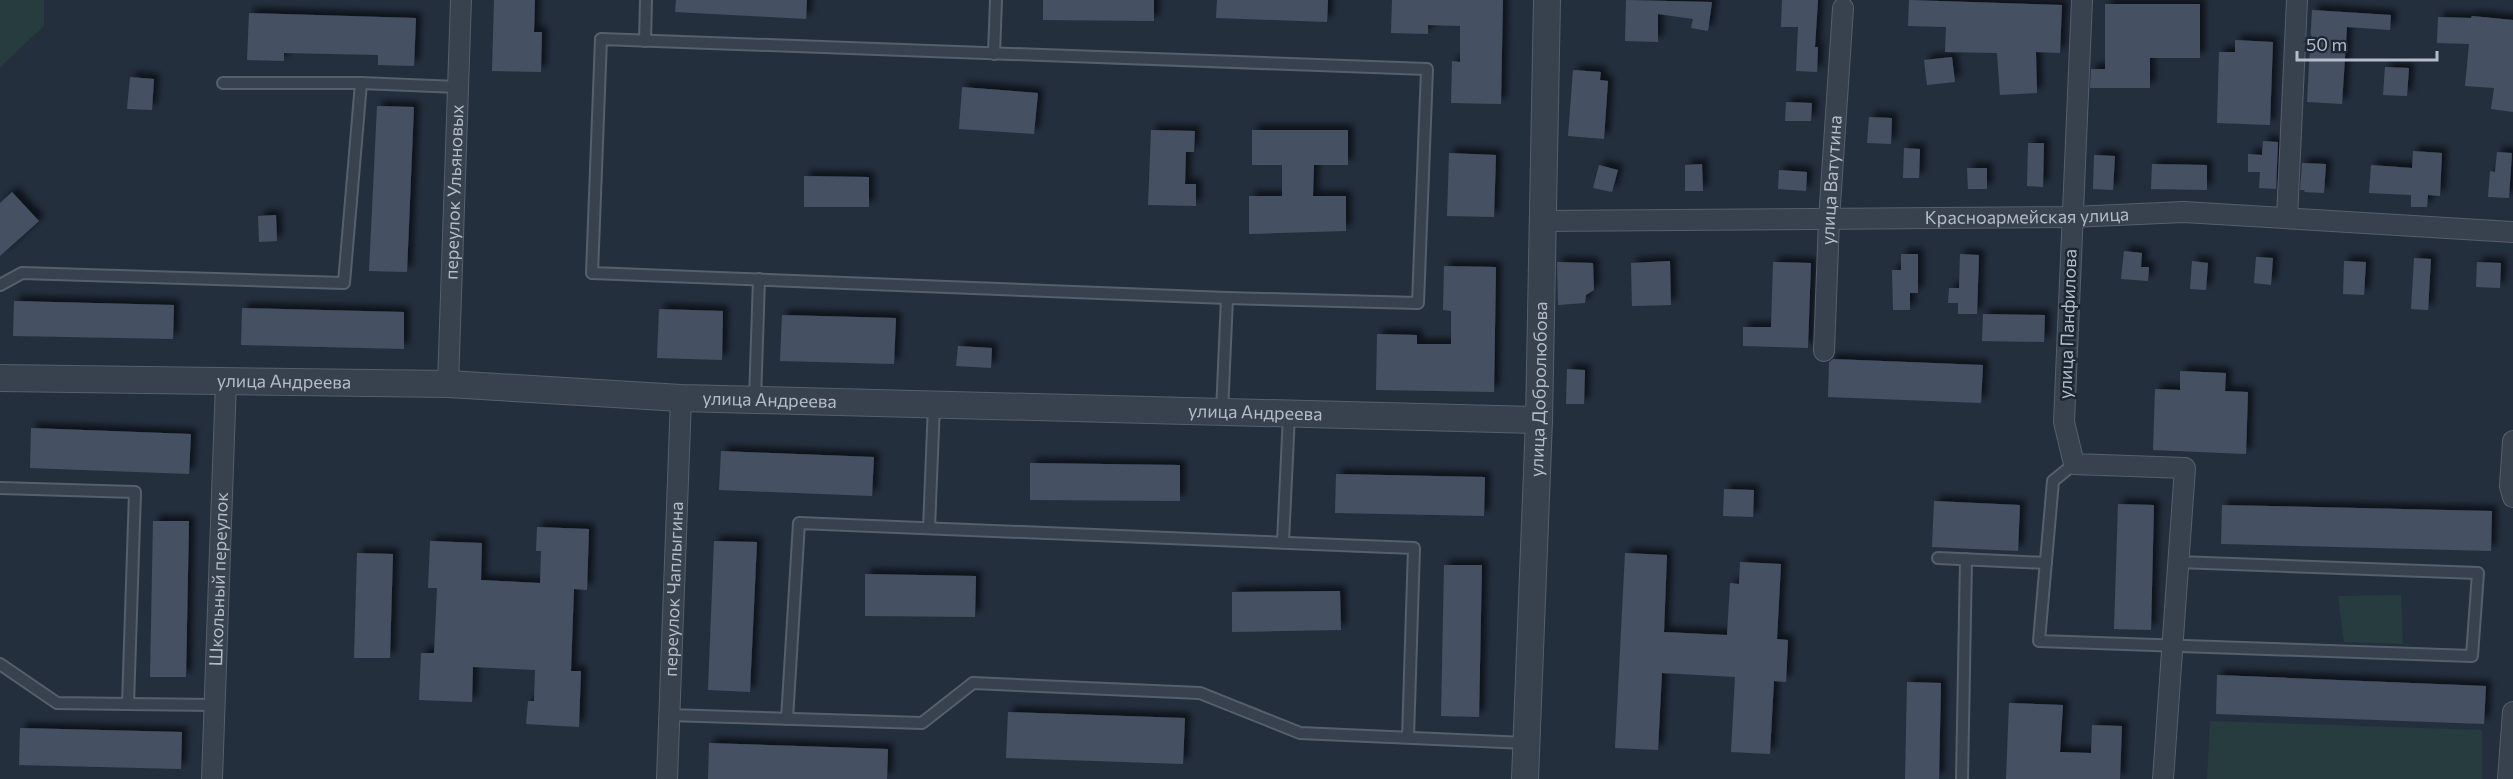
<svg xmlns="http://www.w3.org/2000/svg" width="2513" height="779" font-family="Commissioner,sans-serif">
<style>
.green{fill:#263c3f}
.building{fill:#455162;filter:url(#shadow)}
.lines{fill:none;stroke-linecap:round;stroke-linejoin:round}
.service-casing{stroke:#565f6c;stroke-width:14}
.minor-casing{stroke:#565f6c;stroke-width:22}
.tertiary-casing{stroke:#565f6c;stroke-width:28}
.service{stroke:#38414e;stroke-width:10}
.minor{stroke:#38414e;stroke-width:20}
.tertiary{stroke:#38414e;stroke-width:26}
.labels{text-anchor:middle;stroke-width:5;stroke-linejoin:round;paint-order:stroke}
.street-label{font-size:18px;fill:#b4bcc9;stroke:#1d2633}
</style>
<defs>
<filter id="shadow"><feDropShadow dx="5.5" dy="-5.5" stdDeviation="3" flood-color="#0009"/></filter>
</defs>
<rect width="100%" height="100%" fill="#242f3e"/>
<g class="green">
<polygon points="0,0 44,0 44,26 0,67"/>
<polygon points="2401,595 2403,644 2344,642 2338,596"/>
<polygon points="2210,721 2482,730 2482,779 2207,779"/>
</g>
<g class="building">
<polygon points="494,0 535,0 534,32 542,32 541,72 492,71"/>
<polygon points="676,0 807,0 806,19 675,12"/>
<polygon points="1043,0 1154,0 1154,21 1043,20"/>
<polygon points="1217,0 1328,0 1327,22 1216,18"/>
<polygon points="1392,0 1503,0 1501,104 1451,103 1452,61 1460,62 1460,26 1428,25 1428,34 1391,33"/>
<polygon points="1626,0 1712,2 1708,31 1691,28 1693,19 1658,14 1658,42 1625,41"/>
<polygon points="1782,0 1818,0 1815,47 1818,47 1817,72 1796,71 1798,27 1781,27"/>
<polygon points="1909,0 2062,5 2060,53 2036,52 2037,93 2000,95 1997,53 1945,52 1946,27 1908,26"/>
<polygon points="2105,4 2200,4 2200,58 2150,58 2150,88 2090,88 2091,69 2105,69"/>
<polygon points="2312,10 2391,15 2390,30 2347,27 2342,104 2307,102"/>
<polygon points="249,13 416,18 414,66 378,65 378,55 284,53 284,61 247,60"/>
<polygon points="2472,16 2513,20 2513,112 2491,109 2494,88 2465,86 2469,44 2437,43 2438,17 2471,18"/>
<polygon points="2235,40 2273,42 2270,125 2217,123 2219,52 2235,52"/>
<polygon points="1952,57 1955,82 1927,85 1924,60"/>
<polygon points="2385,67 2409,68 2407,96 2383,95"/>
<polygon points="1573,70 1601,72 1600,80 1608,81 1604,139 1568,136"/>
<polygon points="130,77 154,79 152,110 127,109"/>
<polygon points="962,87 1038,93 1034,134 959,129"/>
<polygon points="1786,102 1812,103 1811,121 1785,121"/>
<polygon points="377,106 414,107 407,272 369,271"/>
<polygon points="1869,117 1892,118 1891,144 1867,143"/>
<polygon points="1151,130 1195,131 1194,152 1186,152 1185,184 1196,184 1196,206 1148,205"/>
<polygon points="1252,130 1348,130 1348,165 1314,165 1313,196 1346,196 1346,231 1249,234 1249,196 1282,196 1282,165 1252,165"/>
<polygon points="2263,141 2278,142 2276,189 2259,188 2260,172 2248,172 2248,154 2262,155"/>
<polygon points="2028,143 2044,143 2043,187 2027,186"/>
<polygon points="1904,148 1920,149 1919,178 1903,178"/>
<polygon points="2413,151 2442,153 2440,196 2428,195 2427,207 2411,207 2411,195 2369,193 2371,165 2412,168"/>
<polygon points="2497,152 2512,153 2509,198 2488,197 2490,171 2495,172"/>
<polygon points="1449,153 1496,155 1494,217 1447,216"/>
<polygon points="2094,155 2115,156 2113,190 2093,189"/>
<polygon points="2302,163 2326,164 2324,193 2304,192 2305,190 2300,190"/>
<polygon points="1702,164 1703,191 1685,191 1685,165"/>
<polygon points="2152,164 2207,165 2207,190 2151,189"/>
<polygon points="1599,165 1618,170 1612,192 1593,188"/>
<polygon points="1967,168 1987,168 1987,189 1968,189"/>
<polygon points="1779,170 1807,172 1806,191 1778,189"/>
<polygon points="804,176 869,177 869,207 804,207"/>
<polygon points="12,192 39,221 0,256 0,203"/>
<polygon points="276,215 277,241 259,242 258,216"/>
<polygon points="2124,251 2142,253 2141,267 2149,267 2148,281 2121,279"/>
<polygon points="1901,254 1918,254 1918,293 1910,293 1910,310 1893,310 1892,270 1901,270"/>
<polygon points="1960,254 1979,255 1977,314 1958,314 1958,303 1948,303 1949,288 1959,288"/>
<polygon points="2256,257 2273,258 2271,285 2254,283"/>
<polygon points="2414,258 2431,259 2428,310 2411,309"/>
<polygon points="1670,261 1671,305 1632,306 1631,263"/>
<polygon points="2192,261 2208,263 2206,290 2190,289"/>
<polygon points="2344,261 2366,262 2364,295 2343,294"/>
<polygon points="1557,262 1593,263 1594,290 1586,295 1585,303 1558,305"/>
<polygon points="1773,262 1811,263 1808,348 1743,346 1743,327 1771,327"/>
<polygon points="2477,262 2501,263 2500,288 2476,287"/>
<polygon points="1444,266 1496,267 1494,392 1376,390 1377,334 1417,335 1417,344 1451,344 1451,311 1443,310"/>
<polygon points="14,301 174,305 173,339 13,336"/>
<polygon points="242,308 404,312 404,349 241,345"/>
<polygon points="659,309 723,311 722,360 657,358"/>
<polygon points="1983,314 2045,315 2044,342 1982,341"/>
<polygon points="782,315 896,318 894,364 780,361"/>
<polygon points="958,346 992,348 991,368 956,366"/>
<polygon points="1833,359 1983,365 1981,403 1828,397 1829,362"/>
<polygon points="1567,369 1585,370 1584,404 1566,404"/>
<polygon points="2180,371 2226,373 2225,391 2248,392 2246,454 2153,450 2155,389 2180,390"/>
<polygon points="31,428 191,434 189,474 30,468"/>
<polygon points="721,451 874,457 872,496 719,490"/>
<polygon points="1030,463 1180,465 1180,501 1030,500"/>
<polygon points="1336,474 1485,477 1484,516 1335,513"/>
<polygon points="1724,489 1754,490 1753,517 1723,516"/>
<polygon points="1934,501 2020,505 2018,551 1932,547"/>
<polygon points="2118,504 2154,505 2151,630 2114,629"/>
<polygon points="2222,505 2492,511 2491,551 2221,544"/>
<polygon points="153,521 189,521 186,677 150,677"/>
<polygon points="537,527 589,529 587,590 574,589 571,671 581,671 579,727 526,724 528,701 534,701 535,670 473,667 472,702 419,700 421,653 434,653 437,588 428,588 430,541 482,543 481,580 540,583 541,551 536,551"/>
<polygon points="714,541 757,542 750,692 708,690"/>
<polygon points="357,553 393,554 390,658 354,658"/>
<polygon points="1625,553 1667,555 1664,632 1727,635 1730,583 1739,584 1740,562 1781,564 1777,639 1788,640 1786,682 1774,681 1770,754 1731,752 1735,677 1662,673 1658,750 1615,748"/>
<polygon points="1444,565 1482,565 1479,717 1441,716"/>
<polygon points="865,574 976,576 975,617 865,616"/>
<polygon points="1340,591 1341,630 1232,632 1232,592"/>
<polygon points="2217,675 2486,686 2484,724 2216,714"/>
<polygon points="1907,682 1941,683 1939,779 1905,779"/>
<polygon points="2009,703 2063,705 2060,752 2091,753 2092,725 2122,726 2120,779 2006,779"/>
<polygon points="1008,712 1185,718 1183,764 1006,758"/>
<polygon points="20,728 182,732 181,769 19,765"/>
<polygon points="709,743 888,749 887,779 708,779"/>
</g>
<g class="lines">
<defs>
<g id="service">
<polygon points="601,39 1427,69 1418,303 1227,298 592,273"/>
<polyline points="645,41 646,0"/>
<polyline points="994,54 996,0"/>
<polyline points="223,83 361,83 458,87"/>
<polyline points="0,285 22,273 344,283 361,83"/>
<polyline points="755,400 759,279"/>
<polyline points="1222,412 1227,298"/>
<polyline points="2074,464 2053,481 2039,641 2472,656 2478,573 2178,562"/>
<polyline points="0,488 135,492 128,704 57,703 0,664"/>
<polyline points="929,528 934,405"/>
<polyline points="1283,542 1289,415"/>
<polyline points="1938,558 2046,563"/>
<polyline points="128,704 215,705"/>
<polyline points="669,715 922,723 973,683 1200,693 1300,733 1526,743"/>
<polyline points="787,719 799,523 1414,548 1408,737"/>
<polyline points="1962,779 1966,559"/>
</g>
<g id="minor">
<polyline points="2082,0 2064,422 2074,464 2185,468 2163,779"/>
<polyline points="2287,218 2297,0"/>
<path id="s1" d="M 1541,221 L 2072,217 L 2184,212 L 2513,232"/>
<path id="s2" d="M 1824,351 L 1829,220 L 1843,8"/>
<path id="s3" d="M 448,384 L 461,0"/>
<polyline points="2513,441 2510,486 2513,497"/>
<path id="s4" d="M 212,779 L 226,381"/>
<path id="s5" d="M 667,779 L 681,398"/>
<polyline points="2508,779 2513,712"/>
</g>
<g id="tertiary">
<path id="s6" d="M 0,378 L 448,384 L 681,398 L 1539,420"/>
<path id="s7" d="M 1525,779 L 1539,420 L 1547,0"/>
</g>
</defs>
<use href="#service" class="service-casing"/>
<use href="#minor" class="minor-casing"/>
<use href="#tertiary" class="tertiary-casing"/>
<use href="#service" class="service"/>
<use href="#minor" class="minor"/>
<use href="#tertiary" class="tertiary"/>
</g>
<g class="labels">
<g class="street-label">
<text dy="6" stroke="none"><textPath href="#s2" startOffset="171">улица Ватутина</textPath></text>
<text dy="6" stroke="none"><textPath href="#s3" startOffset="192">переулок Ульяновых</textPath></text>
<text dy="6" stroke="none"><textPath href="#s1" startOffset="486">Красноармейская улица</textPath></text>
<text transform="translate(2068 324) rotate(-88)" y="6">улица Панфилова</text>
<text dy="6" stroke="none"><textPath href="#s6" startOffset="284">улица Андреева</textPath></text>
<text dy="6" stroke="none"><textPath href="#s7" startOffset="390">улица Добролюбова</textPath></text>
<text dy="6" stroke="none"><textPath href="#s6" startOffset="770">улица Андреева</textPath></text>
<text dy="6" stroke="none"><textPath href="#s6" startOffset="1256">улица Андреева</textPath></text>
<text dy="6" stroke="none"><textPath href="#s4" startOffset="200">Школьный переулок</textPath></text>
<text dy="6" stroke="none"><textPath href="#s5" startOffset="190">переулок Чаплыгина</textPath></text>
</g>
</g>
<path d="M2297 51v9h140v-9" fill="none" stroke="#b4bcc9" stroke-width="3"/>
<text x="2306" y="51" font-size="18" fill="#b4bcc9" stroke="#1d2633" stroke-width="4.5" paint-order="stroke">50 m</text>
</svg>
